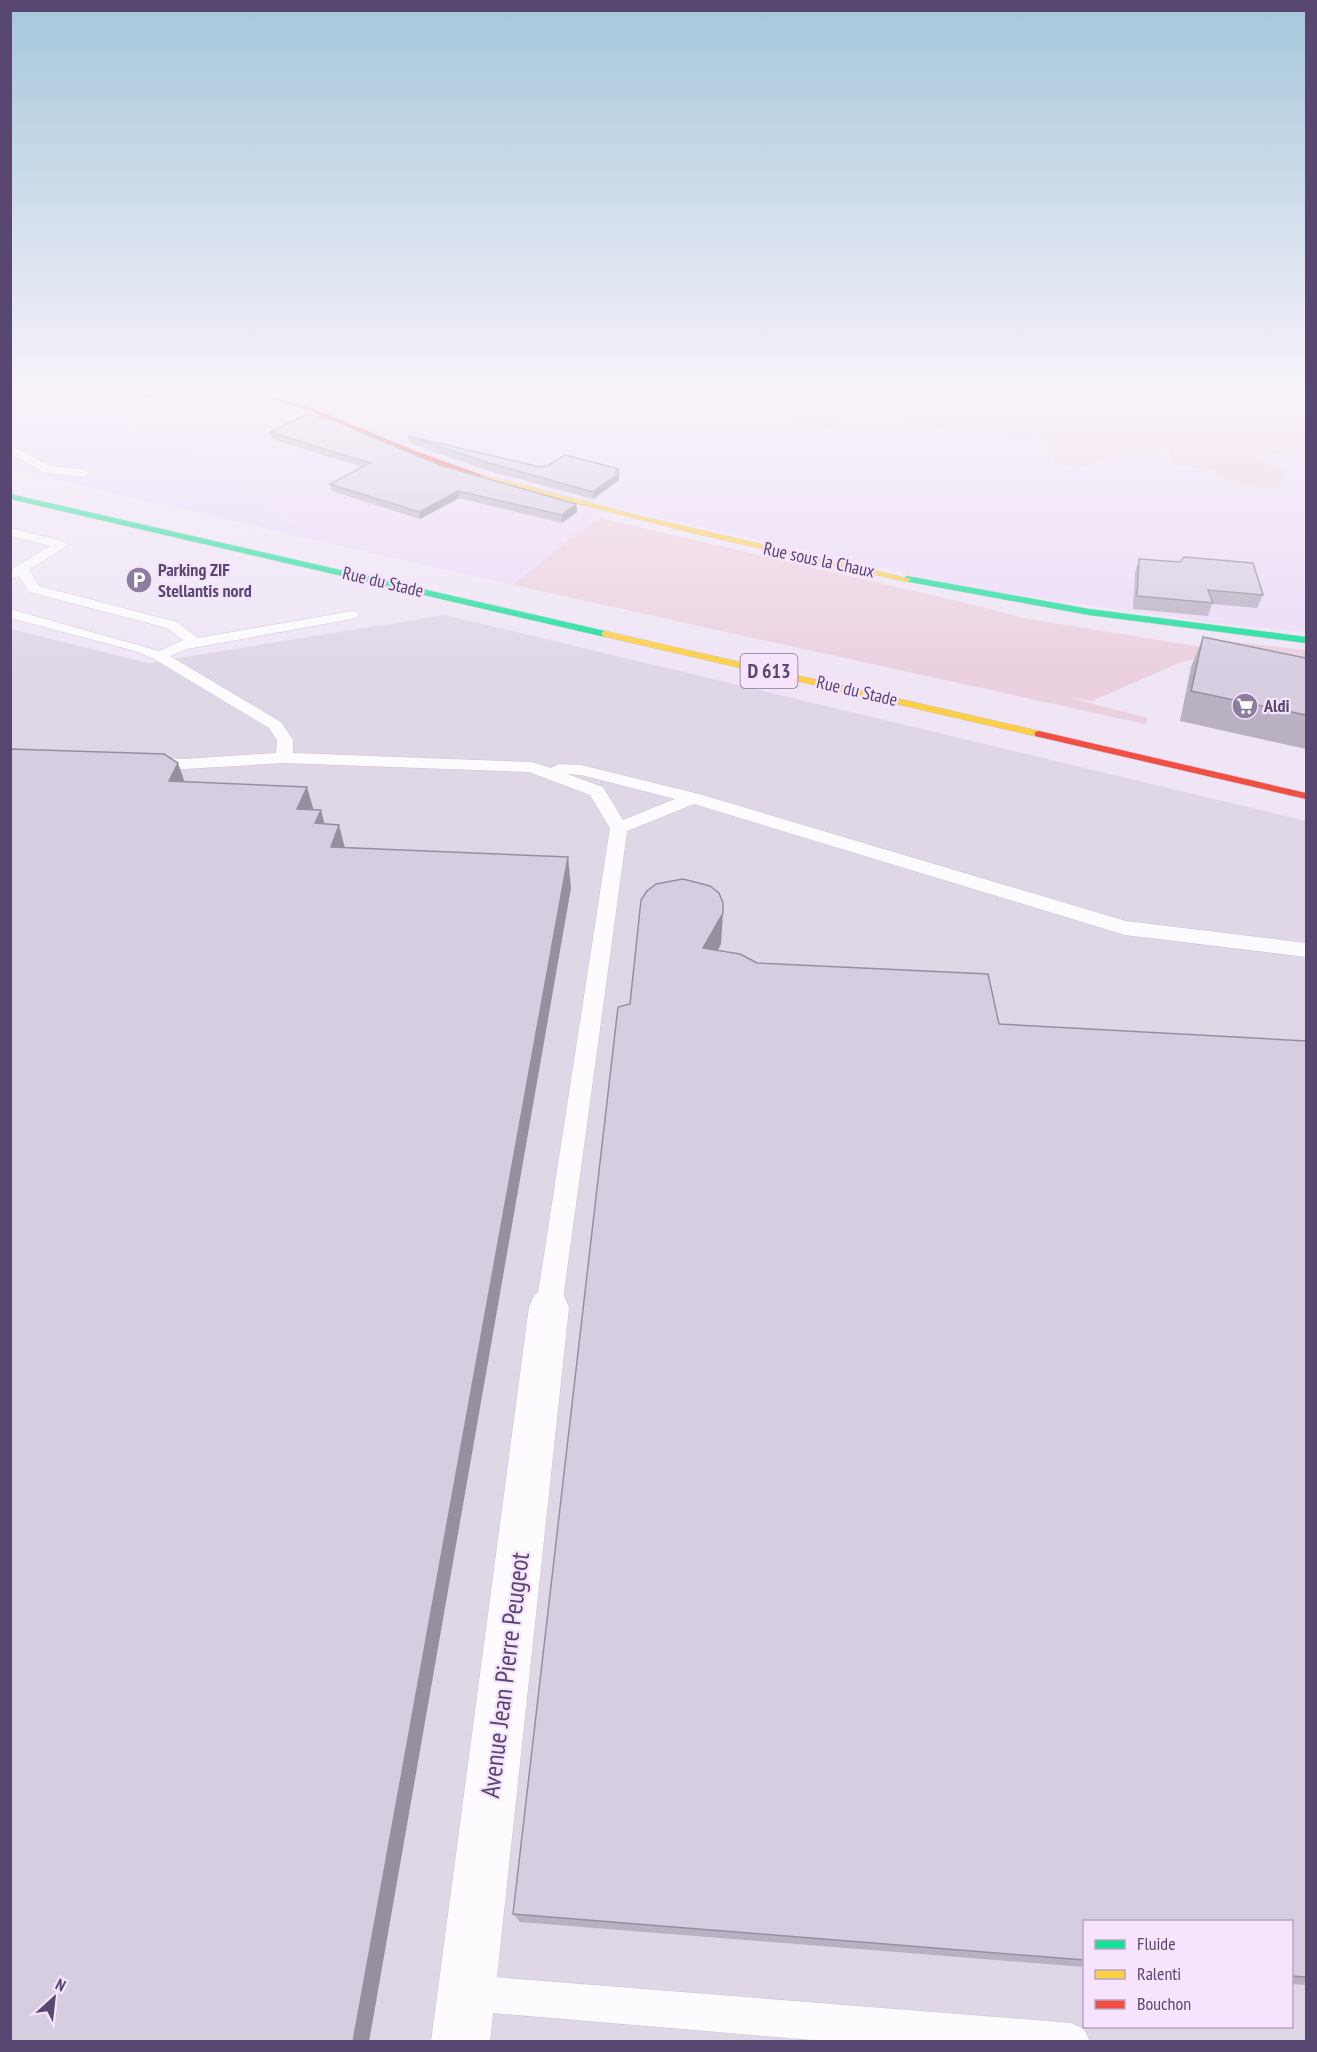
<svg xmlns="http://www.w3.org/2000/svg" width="1317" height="2052" font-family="'PT Sans Narrow',sans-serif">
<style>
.residential{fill:#ecdbf7}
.commercial{fill:#e7dbf9}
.industrial{fill:#dfd6e6;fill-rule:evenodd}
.green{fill:#ebd0df}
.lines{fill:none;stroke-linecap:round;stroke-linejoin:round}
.lane-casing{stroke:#cdc3d6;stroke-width:1}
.street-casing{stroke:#cdc3d6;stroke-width:1}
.fast-casing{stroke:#cbc2d5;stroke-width:1}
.slow-casing{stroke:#cbc2d5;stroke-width:1}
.jam-casing{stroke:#cbc2d5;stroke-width:1}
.lane{fill:#fdfbfe;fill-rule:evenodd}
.street{fill:#fdfbfe;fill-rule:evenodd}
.fast{fill:#16e098;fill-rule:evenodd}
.slow{fill:#ffcf43;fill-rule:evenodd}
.jam{fill:#f24e42;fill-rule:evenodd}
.wall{fill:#b9b0c2}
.shaded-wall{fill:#96909e}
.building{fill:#d7cde1;stroke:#96909e;stroke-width:1.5}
.labels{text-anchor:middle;stroke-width:4.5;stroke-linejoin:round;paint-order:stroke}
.far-street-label{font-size:18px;fill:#584771;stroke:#f6e4ff}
.far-poi-label{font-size:18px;font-weight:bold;fill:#584771;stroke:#f6e4ff;text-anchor:start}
.shield{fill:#f6e4ff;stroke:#87769c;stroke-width:1.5}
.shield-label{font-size:20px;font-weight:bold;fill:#584771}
.near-street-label{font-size:26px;fill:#584771;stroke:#f6e4ff}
</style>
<rect width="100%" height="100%" fill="#efe5f5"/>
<polygon class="residential" points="34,390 294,390 359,418 477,390 711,390 692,401 857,411 953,430 1044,438 1056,464 1080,468 1130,450 1169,449 1173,465 1213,470 1260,461 1242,451 1306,456 1306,632 1216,623 976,589 615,508 576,534 513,585 319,541 190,450"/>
<polygon class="commercial" points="10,390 34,390 190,450 319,541 19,471 11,465"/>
<path class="industrial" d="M 445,615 L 1306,821 L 1306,2041 L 11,2042 L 11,629 L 148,663 ZM 1084,1922 L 1292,1922 L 1292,2026 L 1084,2026 Z"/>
<g class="green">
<polygon points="294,390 477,390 359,418"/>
<polygon points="711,390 1306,390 1306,456 1243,451 1285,472 1277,490 1226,483 1213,470 1173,465 1169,449 1130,450 1080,468 1056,464 1044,438 953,430 857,411 831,428 691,401"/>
<polygon points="600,518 983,607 1022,618 1202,647 1218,640 1306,650 1306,665 1231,653 1181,662 1092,701 1070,698 1148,718 1145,724 513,585 576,534"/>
</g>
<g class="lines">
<defs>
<g id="lane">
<polygon points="10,445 50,466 83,469 89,473 83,477 43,472 10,453"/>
<path d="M 10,528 L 66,542 L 68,545 L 29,570 L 39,586 L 177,622 L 198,638 L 352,611 L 357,612 L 359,615 L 357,618 L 352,619 L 187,649 L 170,656 L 281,722 L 293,740 L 293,753 L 531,762 L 551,768 L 559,764 L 581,765 L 699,794 L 1126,921 L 1306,943 L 1306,957 L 1125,935 L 694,804 L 627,831 L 562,1307 L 558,1315 L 549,1319 L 540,1315 L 536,1307 L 610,828 L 590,795 L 529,772 L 283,763 L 184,769 L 143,766 L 141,762 L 149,757 L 184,759 L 276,753 L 277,740 L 269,728 L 154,659 L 135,651 L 10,618 L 10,609 L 159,651 L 183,640 L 167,628 L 29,592 L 19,576 L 10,579 L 10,570 L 50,546 L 10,536 ZM 567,774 L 581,775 L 675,799 L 623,820 L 603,787 Z"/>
<polygon points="468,1975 1071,2023 1084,2029 1090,2042 836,2042 468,2011 455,2006 450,1993 455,1980"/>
</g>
<polygon id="street" points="549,1289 563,1294 569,1307 490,2042 431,2042 529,1307 535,1294"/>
<g id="fast">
<polygon points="10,494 605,631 610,634 605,637 10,499"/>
<polygon points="907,576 1089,609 1306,637 1306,643 1089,615 904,581 903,579"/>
</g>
<g id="slow">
<polygon points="480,474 640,516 911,579 907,582 693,533 477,478 477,474"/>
<polygon points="605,631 1039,731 1044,734 1039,737 602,636 602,632"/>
</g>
<g id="jam">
<polygon points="240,390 250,390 312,408 413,450 484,476 477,478 407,454 308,410"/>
<polygon points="1039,731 1306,793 1306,799 1035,736 1035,732"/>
</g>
</defs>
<use href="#lane" class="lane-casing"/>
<use href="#street" class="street-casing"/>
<use href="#fast" class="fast-casing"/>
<use href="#slow" class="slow-casing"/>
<use href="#jam" class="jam-casing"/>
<use href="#lane" class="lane"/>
<use href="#street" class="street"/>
<use href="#fast" class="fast"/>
<use href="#slow" class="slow"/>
<use href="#jam" class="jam"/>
</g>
<g class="wall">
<polygon points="117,390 177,390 144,398"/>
<polygon points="270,432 439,465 576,504 577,512 562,523 459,498 420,519 332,491 330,484 362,467 272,439"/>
<polygon points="408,436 540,467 619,476 619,480 593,499 489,471 409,443"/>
<polygon points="1139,559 1263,595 1257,608 1212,604 1208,616 1133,609 1135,572"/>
<polygon points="1203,637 1306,658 1306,749 1180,721 1191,667"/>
<polygon points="721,944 718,950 757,963 999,1024 1306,1041 1306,1985 1292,1984 1292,1922 1084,1922 1084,1967 520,1922 513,1914 630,1004"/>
</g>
<g class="shaded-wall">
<polygon points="141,390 177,390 144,398"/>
<polygon points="619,469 619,480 593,499 593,492"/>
<polygon points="458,491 459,498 420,519 419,512"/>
<polygon points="576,504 577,512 562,523 562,515"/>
<polygon points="178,763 189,794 169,781"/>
<polygon points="307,787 316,818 297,809"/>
<polygon points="321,810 329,841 315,823"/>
<polygon points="339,825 347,856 331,847"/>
<polygon points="568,857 571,888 369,2042 353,2042"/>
<polygon points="723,913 721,944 702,979 703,948"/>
</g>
<g class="building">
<polygon points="308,414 332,420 439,465 576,504 562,515 458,491 419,512 330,484 370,463 270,432"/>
<polygon points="408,436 540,467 547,466 565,455 619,469 615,472 619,473 593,492 489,463"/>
<polygon points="1184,557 1253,563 1263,595 1208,590 1213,603 1137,596 1139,559 1180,562"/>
<polygon points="1203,637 1306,658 1306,715 1191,691"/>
<polygon points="10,749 164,754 178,763 169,781 307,787 297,809 321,810 315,823 339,825 331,847 568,857 353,2042 10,2042"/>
<polygon points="683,879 710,886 719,893 723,903 723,913 703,948 740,954 757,963 988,974 999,1024 1306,1041 1306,1977 1292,1976 1292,1922 1084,1922 1084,1960 513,1914 618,1007 630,1004 641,900 647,891 656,884"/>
</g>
<linearGradient id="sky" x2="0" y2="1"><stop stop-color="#a5c7db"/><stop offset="0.58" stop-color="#f8f3fa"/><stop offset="1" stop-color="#f8f3fa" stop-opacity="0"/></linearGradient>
<rect width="1317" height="677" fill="url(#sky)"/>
<defs>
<symbol id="parking-disc" viewBox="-11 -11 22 22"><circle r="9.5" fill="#8d7e9f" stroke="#f6e4ff"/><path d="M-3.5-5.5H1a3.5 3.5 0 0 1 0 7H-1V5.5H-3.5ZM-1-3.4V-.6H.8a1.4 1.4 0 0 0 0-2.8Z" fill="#fff"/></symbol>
<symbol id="supermarket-disc" viewBox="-11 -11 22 22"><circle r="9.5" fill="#8d7e9f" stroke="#f6e4ff"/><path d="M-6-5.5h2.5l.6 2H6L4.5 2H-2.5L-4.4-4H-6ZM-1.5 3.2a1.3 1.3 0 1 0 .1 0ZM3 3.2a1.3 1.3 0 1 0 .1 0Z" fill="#fff"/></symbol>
</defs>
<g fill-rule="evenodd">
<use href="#parking-disc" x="124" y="565" width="30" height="30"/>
<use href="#supermarket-disc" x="1230" y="691" width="30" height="30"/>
</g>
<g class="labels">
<g class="far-street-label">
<text transform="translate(819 560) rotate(12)" y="6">Rue sous la Chaux</text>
<text transform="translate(383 582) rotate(13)" y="6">Rue du Stade</text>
<text transform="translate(857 691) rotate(13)" y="6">Rue du Stade</text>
</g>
<g class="far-poi-label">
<text x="158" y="576">Parking ZIF<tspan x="158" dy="21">Stellantis nord</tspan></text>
<text x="1264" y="712">Aldi</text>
</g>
<rect class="shield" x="740.5" y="654" width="57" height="34" rx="4.5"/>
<g class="shield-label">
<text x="769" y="678">D 613</text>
</g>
<g class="near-street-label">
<text transform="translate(505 1675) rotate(-83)" y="9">Avenue Jean Pierre Peugeot</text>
</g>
</g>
<rect width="1317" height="2052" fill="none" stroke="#584771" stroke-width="24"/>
<rect x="1083" y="1920" width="210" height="108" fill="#f6e4ff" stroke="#b7a5c6" stroke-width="1.5"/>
<rect x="1095" y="1940" width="30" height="9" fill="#16e098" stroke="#b7a5c6" stroke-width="1.5"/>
<text x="1137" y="1950" font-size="18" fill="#584771">Fluide</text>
<rect x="1095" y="1970" width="30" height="9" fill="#ffcf43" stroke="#b7a5c6" stroke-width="1.5"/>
<text x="1137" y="1980" font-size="18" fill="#584771">Ralenti</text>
<rect x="1095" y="2000" width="30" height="9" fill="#f24e42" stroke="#b7a5c6" stroke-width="1.5"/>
<text x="1137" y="2010" font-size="18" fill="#584771">Bouchon</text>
<g transform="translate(54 1998) rotate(27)" stroke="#f6e4ff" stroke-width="4.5" paint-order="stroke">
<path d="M0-4.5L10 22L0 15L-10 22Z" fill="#584771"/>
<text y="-9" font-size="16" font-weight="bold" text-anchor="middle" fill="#584771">N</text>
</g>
</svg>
